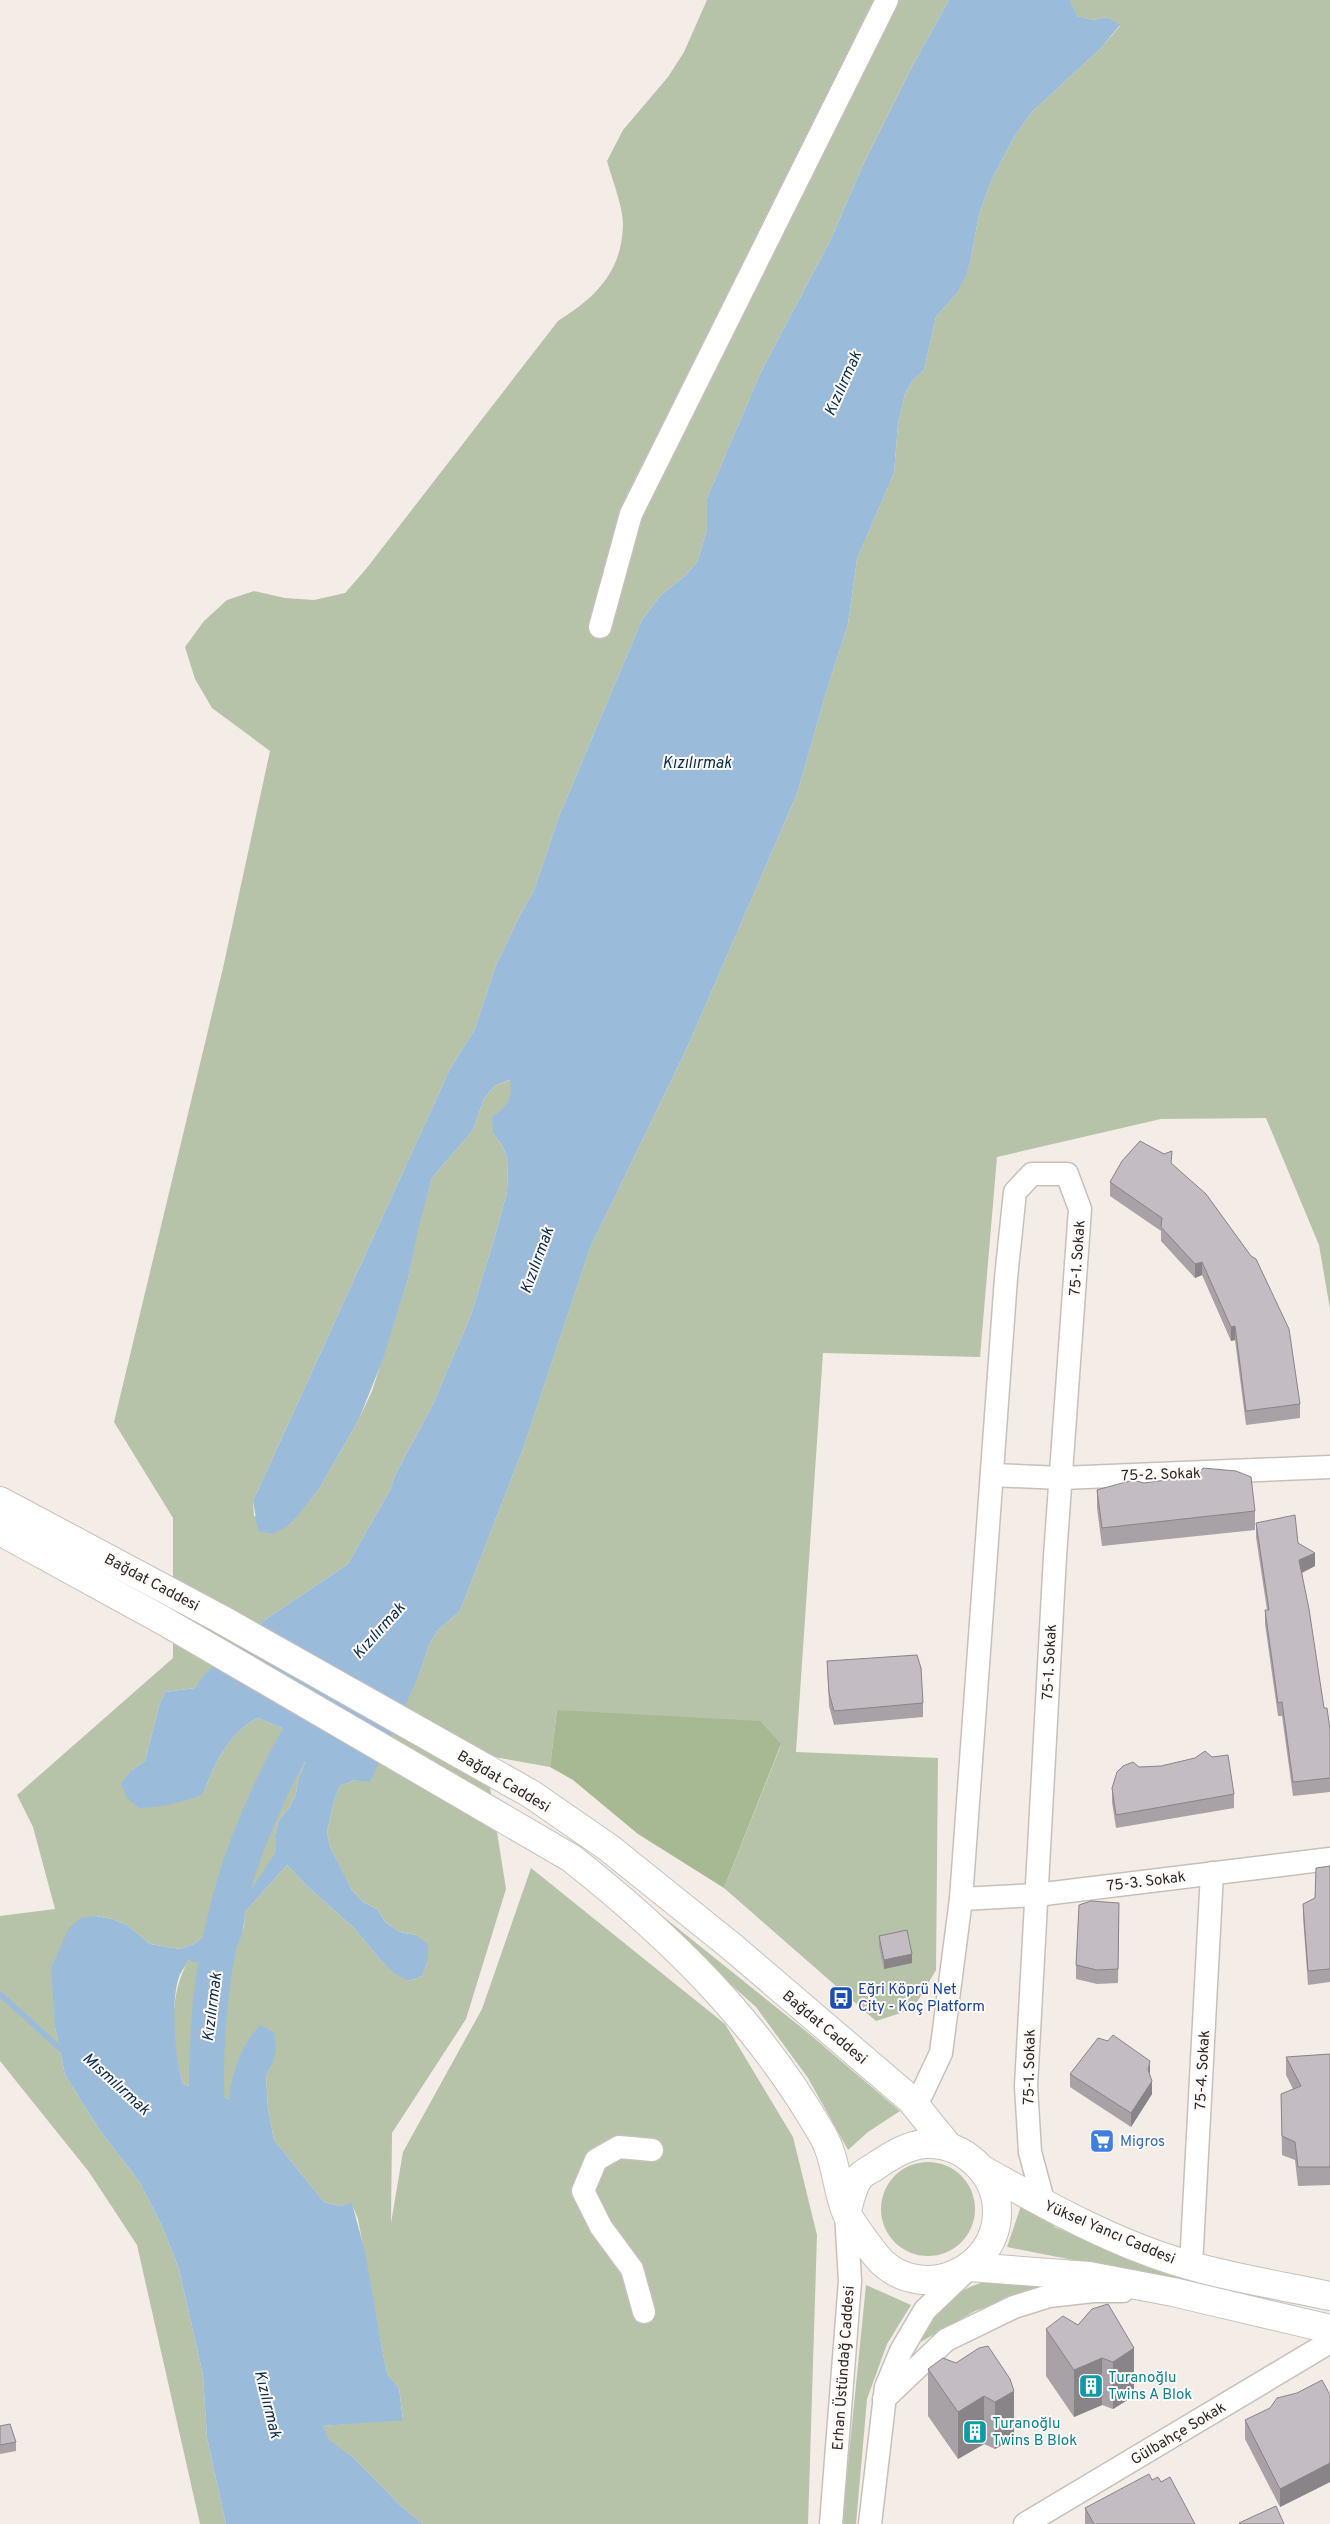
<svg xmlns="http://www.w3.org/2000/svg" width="1330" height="2524" font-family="Overpass,sans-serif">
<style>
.green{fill:#b6c3a9}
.forest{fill:#a6b993}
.water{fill:#9bbbda}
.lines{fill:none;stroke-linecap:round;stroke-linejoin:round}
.stream{stroke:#9bbbda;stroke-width:5.5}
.river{stroke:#9bbbda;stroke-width:35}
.minor-casing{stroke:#c7c0ba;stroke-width:25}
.major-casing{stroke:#c7c0ba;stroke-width:30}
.minor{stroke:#fff;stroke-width:22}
.major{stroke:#fff;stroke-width:28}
.wall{fill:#a8a2a7}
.shaded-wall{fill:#888488}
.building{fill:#c3bcc2;stroke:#888488}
.labels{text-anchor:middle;stroke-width:4;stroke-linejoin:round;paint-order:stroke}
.street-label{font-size:15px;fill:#2c2927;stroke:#fffaf7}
.transit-label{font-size:15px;fill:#164399;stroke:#fffaf7;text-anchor:start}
.shop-label{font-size:15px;fill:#366cbe;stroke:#fffaf7;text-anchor:start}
.culture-label{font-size:15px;fill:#0d838f;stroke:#fffaf7;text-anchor:start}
.water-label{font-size:16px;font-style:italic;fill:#072d4c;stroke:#fffaf7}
</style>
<rect width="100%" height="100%" fill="#f4ece6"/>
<g class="green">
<path d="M 707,0 L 949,0 L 913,65 L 863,165 L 831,239 L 761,372 L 707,498 L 707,530 L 697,562 L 686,575 L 660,596 L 642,620 L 560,814 L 534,890 L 519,917 L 496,965 L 475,1029 L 450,1069 L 253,1501 L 254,1516 L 288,1526 L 319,1489 L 359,1419 L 372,1391 L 408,1279 L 417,1230 L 432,1178 L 473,1130 L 484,1099 L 494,1086 L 511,1080 L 513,1095 L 493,1133 L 502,1145 L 508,1160 L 507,1192 L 495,1236 L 471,1315 L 433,1404 L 395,1475 L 390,1490 L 348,1564 L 266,1619 L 204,1676 L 195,1688 L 165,1692 L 159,1706 L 145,1761 L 132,1770 L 203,1794 C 215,1764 228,1733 258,1718 L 287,1730 L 304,1735 L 307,1750 L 304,1765 L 298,1779 L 296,1794 L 289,1808 L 279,1820 L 275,1835 L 277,1852 L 238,1909 L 194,1944 L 180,1949 L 150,1944 L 127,1925 L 112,1919 L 96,1916 L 54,1995 L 55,2027 L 65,2075 L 99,2129 L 139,2181 L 162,2226 L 179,2269 L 203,2375 L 207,2438 L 226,2524 L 200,2524 L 137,2245 L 89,2172 L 0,2061 L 0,1916 L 55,1909 L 33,1827 L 17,1795 L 173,1658 L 173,1518 L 114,1422 L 223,968 L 270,751 L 212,708 L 195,679 L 185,647 L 204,621 L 227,600 L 254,591 L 285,598 L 314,600 L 345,593 L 366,569 L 558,321 C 596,297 622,272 623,224 C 623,207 612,179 607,161 L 623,130 L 668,77 L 684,52 Z"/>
<path d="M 1070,0 L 1330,0 L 1330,1309 L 1319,1245 L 1266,1118 L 1161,1119 L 997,1157 L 980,1357 L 823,1353 L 796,1752 L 938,1758 L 936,1970 L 913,2009 L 876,2021 L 724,1888 L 781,1745 L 557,1710 L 550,1767 L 489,1756 L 488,1775 L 506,1889 L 466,2019 L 392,2133 L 391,2223 L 403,2152 L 482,2009 L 531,1868 L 725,2024 L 793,2137 L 817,2235 L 808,2524 L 423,2524 L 400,2505 L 354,2458 L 328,2440 L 323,2426 L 403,2419 L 399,2388 L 388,2375 L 384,2359 L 358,2219 L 352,2204 L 340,2206 L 324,2202 L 274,2140 L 268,2108 L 266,2076 L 273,2063 L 229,2099 L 183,2084 C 172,2046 167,1995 189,1960 L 232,1956 L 244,1927 L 245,1912 L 287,1865 L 308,1887 L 354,1928 L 384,1964 L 409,1981 L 422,1976 L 428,1961 L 416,1935 L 400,1932 L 386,1923 L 377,1909 L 363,1902 L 352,1890 L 344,1875 L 330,1847 L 327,1832 L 334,1801 L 340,1786 L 355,1780 L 411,1690 L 419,1675 L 429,1645 L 437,1631 L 460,1611 L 523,1449 L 590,1248 L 687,1048 L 797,794 L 826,693 L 848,624 L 857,559 L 894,473 L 898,424 L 905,394 L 912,381 L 924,370 L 936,317 L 958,292 L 970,263 L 979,215 L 991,181 L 1014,137 L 1032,112 L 1101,48 L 1120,26 L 1107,17 L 1093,20 L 1076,16 Z"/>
<polygon points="574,1845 807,2032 900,2111 868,2132 848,2150 808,2078 756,2007"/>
<circle cx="928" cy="2209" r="47"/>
<polygon points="1022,2203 1055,2227 1119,2255 1330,2302 1330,2311 1007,2247"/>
<path d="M 991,2281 L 1046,2281 L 1048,2289 L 1019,2296 L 975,2311 L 919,2343 L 918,2338 C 939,2309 954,2287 991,2281 Z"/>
<polygon points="866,2285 911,2305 887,2344 867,2399 856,2524 842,2524"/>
</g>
<polygon class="forest" points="557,1710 760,1721 781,1744 724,1888 638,1834 573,1780 550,1767"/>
<path class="water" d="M 949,0 L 1070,0 L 1077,16 L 1093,20 L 1107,17 L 1120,25 L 1101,48 L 1032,112 L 1014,137 L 991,181 L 979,215 L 970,263 L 965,277 L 958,292 L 936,317 L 924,370 L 912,381 L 905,394 L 898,424 L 894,473 L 857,559 L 848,624 L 826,693 L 797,794 L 687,1048 L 590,1248 L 523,1449 L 460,1611 L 437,1631 L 429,1645 L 419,1675 L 370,1782 L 355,1780 L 340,1786 L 334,1801 L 327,1832 L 330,1847 L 352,1890 L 363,1902 L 377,1909 L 386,1923 L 400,1932 L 416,1935 L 428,1945 L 428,1961 L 422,1976 L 409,1981 L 396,1974 L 384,1964 L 354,1928 L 308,1887 L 287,1865 L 245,1912 C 244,1947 227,1974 189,1960 C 186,1966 181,1971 179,1977 C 170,2004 175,2057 183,2084 L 229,2099 C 233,2069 240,2048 260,2025 L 274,2032 L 276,2047 L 273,2063 L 266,2076 L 268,2108 L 274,2140 L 324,2202 L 340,2206 L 352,2203 L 365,2252 L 384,2359 L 388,2375 L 399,2388 L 403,2420 L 323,2426 L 329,2440 L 354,2458 L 400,2505 L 423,2524 L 226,2524 L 207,2438 L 203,2375 L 179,2269 L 162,2226 L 139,2181 L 99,2129 L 65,2075 L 55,2027 L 51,1968 L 69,1928 L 81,1918 L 96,1916 L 112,1919 L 127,1925 L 150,1944 L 180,1949 L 194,1944 L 238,1909 L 276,1852 L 275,1835 L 279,1820 L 289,1808 L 296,1794 L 298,1779 L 304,1765 L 307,1750 L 303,1734 L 287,1730 L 258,1718 C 228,1733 215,1764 203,1794 C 183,1803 162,1807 139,1808 L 127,1798 L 121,1783 L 132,1770 L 145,1761 L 159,1706 L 165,1692 L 195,1688 L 203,1676 L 266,1619 L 348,1564 L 390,1490 L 395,1475 L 433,1404 L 471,1315 L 495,1236 L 507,1192 L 508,1160 L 502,1145 L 493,1133 L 492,1117 C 508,1107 513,1098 510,1080 L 494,1086 L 484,1099 L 473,1130 L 432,1178 L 418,1230 L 408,1279 L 383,1359 L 359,1419 L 319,1489 L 298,1515 L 288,1526 L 273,1534 L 258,1531 L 253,1501 L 450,1069 L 475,1029 L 496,965 L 519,917 L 534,890 L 560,814 L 642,620 L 660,596 L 686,575 L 697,562 L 707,530 L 707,498 L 761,372 L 831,239 L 863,165 L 913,65 Z"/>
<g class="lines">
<polyline class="stream" points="0,1994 65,2053"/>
<path class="river" d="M 209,2139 C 196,1972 234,1833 325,1693"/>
<defs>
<g id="minor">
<polyline points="600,627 631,514 887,0"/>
<polyline points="992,1475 1061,1478 1330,1467"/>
<polyline points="961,1899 1036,1895 1330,1859"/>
<polyline points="916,2106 941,2053 961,1899 1006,1278 1015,1192 1032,1174 1067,1174 1080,1209 1055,1556 1026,2086 1030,2152 1044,2204"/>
<polyline points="1191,2266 1212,1873"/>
<polyline points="644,2312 632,2269 601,2227 583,2191 596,2160 619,2147 652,2150"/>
<polyline points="884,2399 946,2340 1014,2307 1049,2296 1093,2291 1123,2291"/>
<polyline points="831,2524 850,2281 846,2212"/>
<polyline points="870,2524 886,2387 901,2351 925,2310 966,2271"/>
<polyline points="1025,2524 1330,2342"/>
</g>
<g id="major">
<polyline points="0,1501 219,1618 531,1794 609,1848 731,1946 910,2099 948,2146"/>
<path d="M 0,1531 L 164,1621 L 571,1858 C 671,1937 758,2022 822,2134 C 836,2157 836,2187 846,2212 C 850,2221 875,2256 883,2263 C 926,2302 998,2269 997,2211 C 997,2174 963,2142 926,2144 C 908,2145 892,2155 877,2165 C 872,2169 862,2173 859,2178 C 852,2187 850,2202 846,2212"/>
<path d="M 983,2170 C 1049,2207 1119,2246 1192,2266 C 1237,2279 1284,2286 1330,2296"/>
<polyline points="970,2267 1089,2276 1173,2292 1330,2329"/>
</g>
</defs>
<use href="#minor" class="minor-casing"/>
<use href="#major" class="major-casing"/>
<use href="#minor" class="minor"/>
<use href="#major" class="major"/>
</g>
<g class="wall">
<polygon points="1172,1164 1300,1404 1300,1418 1246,1425 1235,1340 1231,1341 1202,1275 1195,1278 1161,1241 1161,1231 1110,1196 1110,1182"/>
<polygon points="1097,1490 1255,1511 1255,1530 1102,1546 1097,1508"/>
<polygon points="1256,1523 1298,1543 1315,1566 1302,1573 1324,1708 1330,1729 1330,1792 1293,1796 1282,1716 1278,1716 1265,1624 1265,1610 1267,1610 1256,1537"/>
<polygon points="827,1661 923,1703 923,1717 834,1725 829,1706"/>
<polygon points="1139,1767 1234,1794 1234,1808 1116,1828 1112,1802 1112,1788"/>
<polygon points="1330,1866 1330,1982 1308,1985 1303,1917 1303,1904 1315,1898"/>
<polygon points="1119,1916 1118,1983 1097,1984 1076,1979 1076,1965"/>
<polygon points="879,1936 912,1963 884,1969 879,1946"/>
<polygon points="1108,2041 1150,2075 1152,2094 1131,2127 1070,2087 1070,2074"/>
<polygon points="1330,2054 1330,2185 1298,2186 1295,2160 1282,2155 1281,2094 1293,2089 1286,2075 1286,2057"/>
<polygon points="1092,2309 1134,2396 1113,2409 1102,2405 1074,2417 1046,2376 1046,2329 1078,2325"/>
<polygon points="979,2348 1014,2438 995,2449 984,2444 958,2459 928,2416 928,2369 956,2363"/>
<polygon points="1330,2395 1330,2482 1280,2507 1245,2439 1245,2420"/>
<polygon points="0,2426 16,2442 16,2451 0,2454"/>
<polygon points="1152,2480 1161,2482 1195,2524 1085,2524 1085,2508"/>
</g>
<g class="shaded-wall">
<polygon points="1202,1262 1202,1275 1195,1278 1195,1264"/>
<polygon points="1235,1326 1235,1340 1231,1341 1231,1327"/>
<polygon points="1315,1553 1315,1566 1299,1574 1299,1560"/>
<polygon points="912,1954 912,1963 884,1969 884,1960"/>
<polygon points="1150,2061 1150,2074 1148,2070"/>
<polygon points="1152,2081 1152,2094 1131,2127 1131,2113"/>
<polygon points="1134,2348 1134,2396 1113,2409 1113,2362"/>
<polygon points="1102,2358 1102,2405 1074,2417 1074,2370"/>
<polygon points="1014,2391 1014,2438 995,2449 995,2402"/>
<polygon points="984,2396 984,2444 958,2459 958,2412"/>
<polygon points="1330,2463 1330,2482 1280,2507 1280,2489"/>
</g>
<g class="building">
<polygon points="1140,1141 1164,1154 1172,1151 1171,1163 1206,1194 1251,1256 1256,1259 1289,1329 1300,1404 1246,1411 1235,1326 1231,1327 1202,1262 1195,1264 1161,1227 1162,1218 1110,1182 1122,1161"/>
<polygon points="1203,1468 1236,1471 1251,1477 1255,1511 1102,1528 1097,1490 1133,1480 1144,1483 1196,1476"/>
<polygon points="1295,1515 1298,1543 1315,1553 1299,1560 1309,1609 1324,1708 1327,1708 1330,1729 1330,1778 1293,1782 1282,1702 1278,1703 1265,1610 1269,1610 1256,1523"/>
<polygon points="917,1655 921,1668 923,1703 834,1711 829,1693 827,1661"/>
<polygon points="1205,1751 1212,1757 1228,1755 1234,1794 1116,1815 1112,1788 1117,1772 1123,1766 1133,1762 1139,1767 1161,1766 1195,1758"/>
<polygon points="1330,1866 1330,1969 1308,1971 1303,1904 1315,1898 1316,1868"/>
<polygon points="1091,1901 1119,1903 1118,1969 1097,1970 1076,1965 1079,1905"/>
<polygon points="907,1930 912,1954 884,1960 879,1936"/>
<polygon points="1113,2035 1150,2061 1148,2070 1152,2081 1131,2113 1070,2074 1098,2038 1108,2041"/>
<polygon points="1330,2054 1330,2167 1298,2167 1295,2142 1282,2136 1281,2094 1301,2086 1286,2057"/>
<polygon points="1108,2304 1134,2348 1113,2362 1102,2358 1074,2370 1046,2329 1063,2316 1078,2325 1092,2309"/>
<polygon points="988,2346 1010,2379 1014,2391 995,2402 984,2396 958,2412 928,2369 943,2358 956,2363 979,2348"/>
<polygon points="1322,2380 1330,2395 1330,2463 1280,2489 1245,2420 1270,2408 1277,2398 1297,2393"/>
<polygon points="10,2424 16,2442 0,2445 0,2426"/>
<polygon points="1149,2474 1152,2480 1158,2477 1161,2482 1170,2477 1195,2524 1094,2524 1085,2508"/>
<polygon points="1276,2506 1284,2524 1240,2524 1239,2523"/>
</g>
<defs>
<symbol id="bus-square" viewBox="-11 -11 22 22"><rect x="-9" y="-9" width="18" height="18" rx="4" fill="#1a4fb4" stroke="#fffaf7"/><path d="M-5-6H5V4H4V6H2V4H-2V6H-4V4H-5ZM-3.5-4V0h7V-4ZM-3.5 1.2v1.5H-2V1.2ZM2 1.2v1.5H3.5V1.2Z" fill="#fff"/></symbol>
<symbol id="supermarket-square" viewBox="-11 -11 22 22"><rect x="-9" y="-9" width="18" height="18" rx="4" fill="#3f7fe0" stroke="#fffaf7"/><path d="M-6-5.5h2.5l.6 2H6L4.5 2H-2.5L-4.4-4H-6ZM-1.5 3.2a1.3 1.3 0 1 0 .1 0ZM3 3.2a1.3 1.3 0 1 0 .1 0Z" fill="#fff"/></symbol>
<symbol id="building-square" viewBox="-11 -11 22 22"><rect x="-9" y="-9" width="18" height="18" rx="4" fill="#0f9aa8" stroke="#fffaf7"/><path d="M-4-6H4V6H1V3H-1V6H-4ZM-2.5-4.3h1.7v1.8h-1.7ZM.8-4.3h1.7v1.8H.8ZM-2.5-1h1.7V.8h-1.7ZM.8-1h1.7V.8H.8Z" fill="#fff"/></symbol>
</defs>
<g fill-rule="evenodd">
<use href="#bus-square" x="827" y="1984" width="28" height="28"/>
<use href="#supermarket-square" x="1088" y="2127" width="28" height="28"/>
<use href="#building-square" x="1077" y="2372" width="28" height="28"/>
<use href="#building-square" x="961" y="2418" width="28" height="28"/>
</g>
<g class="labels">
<g class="street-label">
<text transform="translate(1077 1258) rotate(-86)" y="5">75-1. Sokak</text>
<text transform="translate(1161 1474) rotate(-2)" y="5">75-2. Sokak</text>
<text transform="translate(152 1582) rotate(28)" y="5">Bağdat Caddesi</text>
<text transform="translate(1049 1662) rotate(-87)" y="5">75-1. Sokak</text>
<text transform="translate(504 1781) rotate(31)" y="5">Bağdat Caddesi</text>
<text transform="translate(1146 1881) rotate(-7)" y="5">75-3. Sokak</text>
<text transform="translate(825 2027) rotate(40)" y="5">Bağdat Caddesi</text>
<text transform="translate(1029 2067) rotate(-89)" y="5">75-1. Sokak</text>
<text transform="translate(1202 2070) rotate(-87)" y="5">75-4. Sokak</text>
<text transform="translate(1110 2232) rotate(23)" y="5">Yüksel Yancı Caddesi</text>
<text transform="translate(843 2368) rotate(-86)" y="5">Erhan Üstündağ Caddesi</text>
<text transform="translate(1178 2433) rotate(-31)" y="5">Gülbahçe Sokak</text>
</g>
<g class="transit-label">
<text x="858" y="1994">Eğri Köprü Net<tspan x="858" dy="17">City - Koç Platform</tspan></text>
</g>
<g class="shop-label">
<text x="1120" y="2146">Migros</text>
</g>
<g class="culture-label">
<text x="1108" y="2382">Turanoğlu<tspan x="1108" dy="17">Twins A Blok</tspan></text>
<text x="992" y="2428">Turanoğlu<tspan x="992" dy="17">Twins B Blok</tspan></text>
</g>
<g class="water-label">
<text transform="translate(842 383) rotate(-66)" y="6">Kızılırmak</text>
<text x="697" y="768">Kızılırmak</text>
<text transform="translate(536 1260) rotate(-70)" y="6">Kızılırmak</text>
<text transform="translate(378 1630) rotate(-48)" y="6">Kızılırmak</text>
<text transform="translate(211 2007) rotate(-83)" y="6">Kızılırmak</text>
<text transform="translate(117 2083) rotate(42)" y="6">Mısmılırmak</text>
<text transform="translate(269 2404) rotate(76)" y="6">Kızılırmak</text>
</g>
</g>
</svg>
